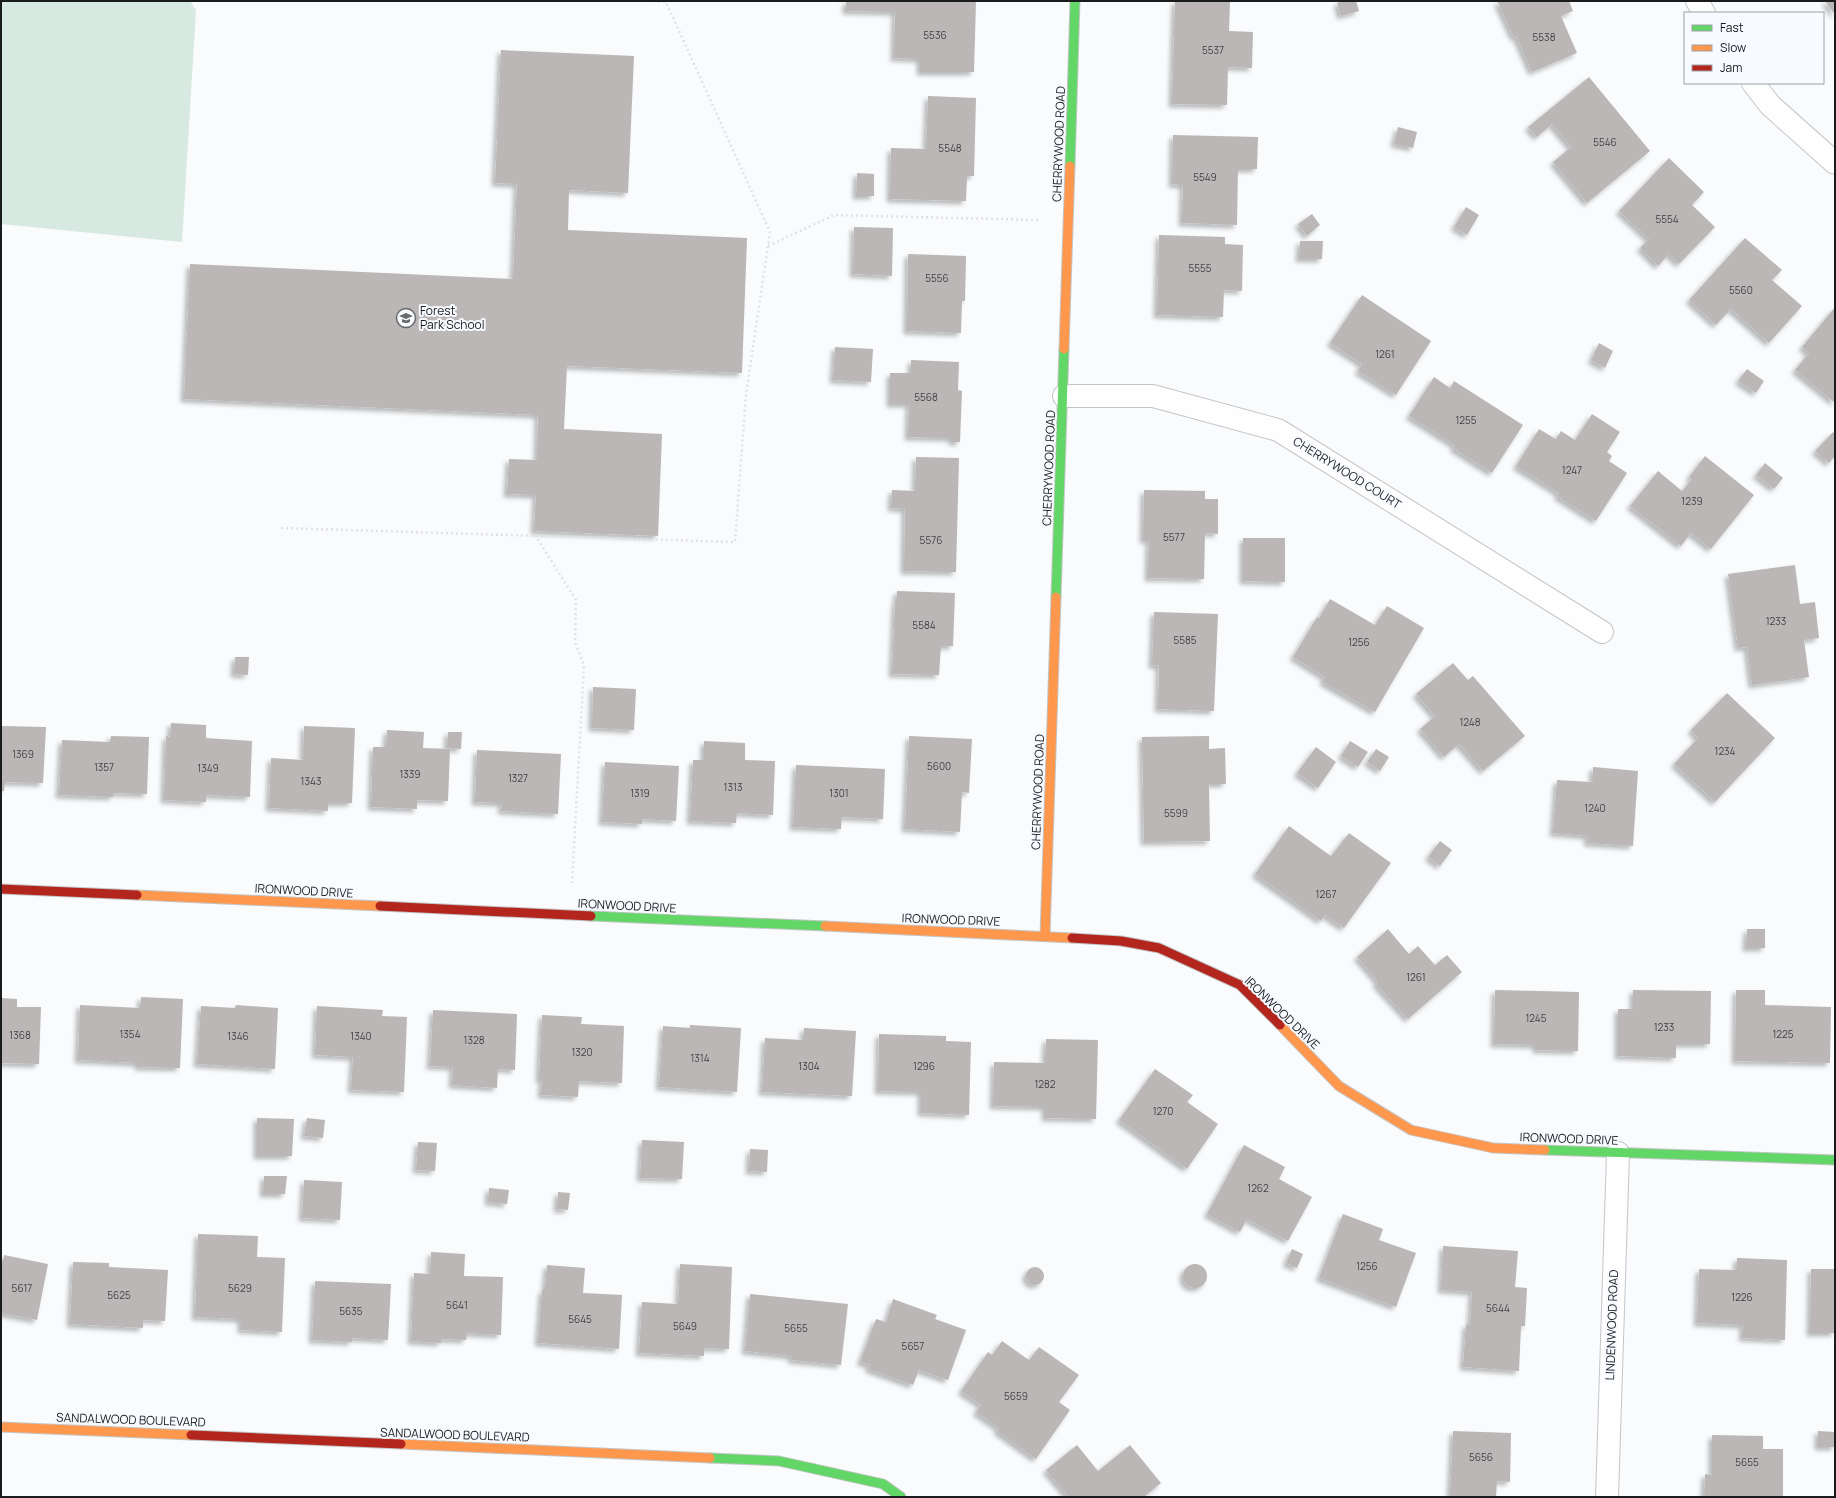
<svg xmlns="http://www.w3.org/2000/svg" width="1836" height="1498" font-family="Manrope,sans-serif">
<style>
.green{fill:#d7e9e0}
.building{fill:#bcb7b7;filter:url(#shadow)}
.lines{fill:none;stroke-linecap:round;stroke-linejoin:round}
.street-casing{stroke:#c4c5c7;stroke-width:24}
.fast-casing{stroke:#c4c5c7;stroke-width:11}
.slow-casing{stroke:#c4c5c7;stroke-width:11}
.jam-casing{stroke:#c4c5c7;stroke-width:11}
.path{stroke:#e2e2e3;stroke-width:2.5;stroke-dasharray:2 3;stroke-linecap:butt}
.street{stroke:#fefeff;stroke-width:22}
.fast{stroke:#63d668;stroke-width:9}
.slow{stroke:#ff974d;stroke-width:9}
.jam{stroke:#b3261e;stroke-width:9}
.labels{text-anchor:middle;stroke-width:4;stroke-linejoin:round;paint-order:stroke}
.number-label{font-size:10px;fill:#424244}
.street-label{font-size:12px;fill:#191b1d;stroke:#f7faff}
.poi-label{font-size:12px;fill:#191b1d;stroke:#f7faff;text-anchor:start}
</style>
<defs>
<filter id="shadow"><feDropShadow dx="-3.5" dy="3.5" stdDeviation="2" flood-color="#0004"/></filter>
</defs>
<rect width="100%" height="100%" fill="#f9fbfd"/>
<polygon class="green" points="1,1 190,1 196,10 182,242 1,224"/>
<g class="building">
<polygon points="846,1 976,1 974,72 920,72 920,59 894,58 895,12 846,11"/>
<polygon points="1175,1 1230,2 1229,31 1253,32 1252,68 1228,67 1227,105 1172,104"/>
<polygon points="1342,1 1356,1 1359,11 1341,16 1337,3"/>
<polygon points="1497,1 1569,1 1573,11 1561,16 1577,53 1532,72 1516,36 1514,38"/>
<polygon points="1825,1 1835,1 1835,15"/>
<polygon points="501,50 634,56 628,193 569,190 568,230 747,238 742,373 567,366 564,429 662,434 658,536 534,531 536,495 507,494 509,459 537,460 538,415 184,399 190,264 513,279 517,184 495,183"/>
<polygon points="1589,77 1650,151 1587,203 1553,162 1571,147 1552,124 1537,137 1528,127"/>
<polygon points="928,96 976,98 974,176 967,176 966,201 890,199 891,148 926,149"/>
<polygon points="1398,127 1417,132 1413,148 1394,144"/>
<polygon points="1173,135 1258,137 1257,169 1238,169 1237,225 1182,223 1183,185 1172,184"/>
<polygon points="1669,158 1704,192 1692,205 1715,227 1679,264 1669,254 1658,266 1640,248 1649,239 1619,211"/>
<polygon points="857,173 874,174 874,196 856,196"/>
<polygon points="1466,207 1479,215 1467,235 1454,227"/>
<polygon points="1312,214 1320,225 1307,236 1298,224"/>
<polygon points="854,227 893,228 892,276 853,274"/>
<polygon points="1159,235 1225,237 1225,244 1243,245 1242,291 1224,290 1223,317 1157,315"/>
<polygon points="1745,238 1782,270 1772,280 1802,306 1769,343 1731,309 1716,325 1689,300"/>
<polygon points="1300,241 1323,241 1322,259 1299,259"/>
<polygon points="908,254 966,256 965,301 962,301 961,333 907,331"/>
<polygon points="1362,295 1431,341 1396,395 1358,371 1362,364 1330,343"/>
<polygon points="1835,307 1835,403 1795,370 1809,353 1802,347"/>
<polygon points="1599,343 1613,351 1605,368 1591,360"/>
<polygon points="835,347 873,349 871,382 833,380"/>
<polygon points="911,360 959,362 958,390 962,391 960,442 952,442 952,438 908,437 909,404 890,404 890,373 911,373"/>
<polygon points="1747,369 1764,381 1756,393 1738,381"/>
<polygon points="1434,377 1450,388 1454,381 1523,425 1492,473 1453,448 1455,445 1409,416"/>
<polygon points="1592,414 1620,432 1607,452 1612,456 1609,461 1627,473 1596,521 1557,496 1559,493 1516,466 1539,429 1556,439 1561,431 1575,440"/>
<polygon points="1833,432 1835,434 1835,456 1829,463 1815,451"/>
<polygon points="1705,456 1754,495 1711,549 1691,533 1681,546 1630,506 1658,471 1682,491 1692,479 1689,477"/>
<polygon points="916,457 959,458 956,572 904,571 905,509 891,508 892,490 915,491"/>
<polygon points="1765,463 1783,478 1774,489 1756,475"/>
<polygon points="1144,490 1205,491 1205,499 1218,499 1218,534 1205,533 1204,579 1148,578 1149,540 1143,540"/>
<polygon points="1243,538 1285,538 1285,582 1243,581"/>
<polygon points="1795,565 1800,604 1815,602 1819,638 1804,640 1809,677 1752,685 1747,647 1738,648 1728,574"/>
<polygon points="897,591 955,593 953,646 941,646 939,675 892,674 895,603 896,603"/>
<polygon points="1330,599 1375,625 1387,606 1424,628 1375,712 1323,682 1325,677 1293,657 1317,617 1319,618"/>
<polygon points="1154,612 1218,614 1214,711 1158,709 1159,666 1152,665"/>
<polygon points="235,657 249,657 248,675 234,674"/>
<polygon points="1453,663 1468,680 1473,676 1525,736 1483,771 1459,744 1444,757 1420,729 1435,716 1416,694"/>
<polygon points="593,687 636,689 634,730 592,728"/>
<polygon points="1727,693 1775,738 1715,802 1674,764 1698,738 1691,730"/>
<polygon points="171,723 206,725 206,738 252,741 250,797 206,795 206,802 164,800 166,736 170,737"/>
<polygon points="1,726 46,727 43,783 5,782 4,791 1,791"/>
<polygon points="304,726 355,728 352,803 328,803 328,811 269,808 271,758 303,760"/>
<polygon points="387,730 424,732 423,748 450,749 448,801 417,800 417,809 371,807 373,747 386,747"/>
<polygon points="448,732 462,732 461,749 447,748"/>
<polygon points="111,736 149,737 147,794 113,793 113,797 59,795 62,740 110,742"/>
<polygon points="909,736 972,739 969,793 962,792 960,832 905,829"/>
<polygon points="1209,736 1209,749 1225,748 1226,784 1209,784 1210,841 1144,842 1142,737"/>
<polygon points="704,741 745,743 745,760 775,761 773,815 737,813 736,823 690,821 693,760 704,760"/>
<polygon points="1350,741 1368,752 1358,767 1341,756"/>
<polygon points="1316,747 1336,762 1318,788 1297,773"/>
<polygon points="1376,749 1389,757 1380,771 1367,762"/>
<polygon points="477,750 561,754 558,814 501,811 502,803 475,802"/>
<polygon points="605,762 679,766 676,821 642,819 642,824 602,822"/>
<polygon points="796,765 885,769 883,819 842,817 841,829 793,827"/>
<polygon points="1593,767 1638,771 1633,846 1587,843 1588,836 1553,833 1557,780 1592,782"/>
<polygon points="1289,826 1331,856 1349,833 1391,863 1344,928 1325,915 1321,921 1255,874"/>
<polygon points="1440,841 1452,850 1440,866 1428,857"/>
<polygon points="1388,929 1409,954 1418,946 1435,965 1447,955 1462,972 1408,1019 1376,984 1378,981 1357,957"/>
<polygon points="1747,929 1765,929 1765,948 1746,948"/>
<polygon points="1495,990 1579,992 1578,1051 1536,1050 1536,1045 1494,1044"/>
<polygon points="1633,990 1711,991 1710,1044 1676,1044 1676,1058 1618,1056 1618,1009 1633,1009"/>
<polygon points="1736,990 1765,990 1765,1005 1831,1007 1830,1063 1735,1061"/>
<polygon points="141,997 183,999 180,1068 138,1067 138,1063 78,1060 80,1005 140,1008"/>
<polygon points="1,998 17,999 17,1007 41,1007 39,1064 1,1063"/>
<polygon points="236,1005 278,1008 275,1069 197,1064 201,1006 235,1008"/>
<polygon points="317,1006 383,1010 382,1016 407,1017 404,1092 351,1090 353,1057 315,1055"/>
<polygon points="433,1010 517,1014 515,1070 498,1069 497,1088 452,1085 453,1067 430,1066"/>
<polygon points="542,1015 582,1017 581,1024 624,1026 622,1083 579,1081 578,1097 541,1095 542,1079 539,1079"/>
<polygon points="690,1025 741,1028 737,1092 659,1087 663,1026 690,1028"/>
<polygon points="804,1028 856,1031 852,1096 762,1092 765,1038 803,1040"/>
<polygon points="879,1034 946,1036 946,1041 971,1042 969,1115 921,1113 921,1092 878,1091"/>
<polygon points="1046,1039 1098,1040 1096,1119 1045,1118 1045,1107 993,1106 994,1062 1045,1063"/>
<polygon points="1155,1069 1193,1095 1187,1102 1218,1124 1187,1169 1119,1120"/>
<polygon points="257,1118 294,1119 292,1156 257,1156"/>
<polygon points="307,1118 325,1120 323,1138 304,1136"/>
<polygon points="642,1140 684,1142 682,1179 640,1178"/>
<polygon points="418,1142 437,1143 435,1171 416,1170"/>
<polygon points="1244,1145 1285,1167 1279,1179 1312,1197 1288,1241 1247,1219 1240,1232 1207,1214"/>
<polygon points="750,1149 768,1150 767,1172 749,1171"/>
<polygon points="264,1176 287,1176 285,1194 263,1194"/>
<polygon points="304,1180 342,1182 340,1220 302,1218"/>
<polygon points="489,1188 509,1190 507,1204 488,1202"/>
<polygon points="558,1192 570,1193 568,1210 557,1209"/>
<polygon points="1343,1214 1383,1229 1379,1240 1416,1253 1396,1307 1319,1278"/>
<polygon points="198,1234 258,1236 257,1257 285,1258 282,1332 241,1330 241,1319 195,1317"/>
<polygon points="1443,1246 1518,1251 1515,1287 1527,1288 1525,1326 1521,1326 1519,1371 1463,1367 1466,1324 1470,1325 1472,1292 1441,1290"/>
<polygon points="1292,1249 1303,1254 1297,1268 1286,1263"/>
<polygon points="431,1252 465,1254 464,1276 503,1277 501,1335 467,1333 466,1340 441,1339 441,1343 411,1341 414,1273 430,1274"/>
<polygon points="4,1255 48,1264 37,1320 1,1313 1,1260 3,1261"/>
<polygon points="1737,1258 1787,1260 1785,1340 1742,1338 1743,1325 1697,1323 1699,1269 1736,1270"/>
<polygon points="73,1262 109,1263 109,1267 168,1270 165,1321 143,1320 143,1328 70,1324"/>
<polygon points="680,1264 732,1267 729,1349 704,1348 704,1356 639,1353 642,1302 678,1304"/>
<circle cx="1195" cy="1276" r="12"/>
<polygon points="547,1265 585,1268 583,1293 622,1295 619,1349 538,1343 542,1290 545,1290"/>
<circle cx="1035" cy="1276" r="9"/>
<polygon points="1811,1269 1835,1269 1835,1333 1810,1333"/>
<polygon points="315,1281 391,1284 388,1340 352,1338 352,1342 312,1340"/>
<polygon points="750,1294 848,1304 841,1365 791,1360 792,1356 745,1351"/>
<polygon points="893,1299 937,1315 935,1319 966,1330 948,1380 919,1370 913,1385 868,1369 870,1365 860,1362 876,1319 886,1322"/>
<polygon points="1002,1341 1029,1360 1039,1347 1079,1375 1059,1402 1070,1410 1036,1459 997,1431 999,1428 976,1412 981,1405 961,1391 988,1352 992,1355"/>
<polygon points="1453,1431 1511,1433 1510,1482 1497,1481 1496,1497 1450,1497"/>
<polygon points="1818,1431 1835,1432 1835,1447 1818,1447"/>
<polygon points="1712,1435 1763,1436 1763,1449 1783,1449 1783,1497 1704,1497 1705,1474 1712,1475"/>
<polygon points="1077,1445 1098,1471 1130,1445 1161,1483 1144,1497 1067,1497 1068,1496 1046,1470"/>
</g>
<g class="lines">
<defs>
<g id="street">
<polyline points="1697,1 1704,13"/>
<polyline points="1753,83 1770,105 1835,163"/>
<polyline points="1064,396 1153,396 1278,430 1602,632"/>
<polyline points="1607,1497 1618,1153"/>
</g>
<g id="fast">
<polyline points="1070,166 1075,1"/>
<polyline points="1056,597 1064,349"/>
<polyline points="591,916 825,926"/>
<polyline points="1545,1150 1835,1160"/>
<polyline points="710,1458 779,1461 883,1484 901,1497"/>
</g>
<g id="slow">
<polyline points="1064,349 1070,166"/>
<polyline points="137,895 380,906"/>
<polyline points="825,926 1072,938"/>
<polyline points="1045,936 1056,597"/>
<polyline points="1280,1025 1339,1086 1411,1130 1493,1148 1545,1150"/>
<polyline points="1,1427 191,1435"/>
<polyline points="401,1444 710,1458"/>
</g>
<g id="jam">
<polyline points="1,889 137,895"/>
<polyline points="380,906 591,916"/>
<polyline points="1072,938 1121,941 1159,948 1240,985 1280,1025"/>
<polyline points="191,1435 401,1444"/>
</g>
</defs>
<use href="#street" class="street-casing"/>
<use href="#fast" class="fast-casing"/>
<use href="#slow" class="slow-casing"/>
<use href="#jam" class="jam-casing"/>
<g class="path">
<polyline points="768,246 834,215 1038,220"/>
<polyline points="281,528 735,542 746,395 770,232 666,2 652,1"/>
<polyline points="535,535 576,600 575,642 584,666 572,883"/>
</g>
<use href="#street" class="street"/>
<use href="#fast" class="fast"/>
<use href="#slow" class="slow"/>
<use href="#jam" class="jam"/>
</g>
<defs>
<symbol id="school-ring" viewBox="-11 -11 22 22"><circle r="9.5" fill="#f7faff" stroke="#67696b" stroke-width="1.5"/><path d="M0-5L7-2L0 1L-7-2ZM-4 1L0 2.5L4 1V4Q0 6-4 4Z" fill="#67696b"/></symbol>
</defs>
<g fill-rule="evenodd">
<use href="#school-ring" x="395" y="307" width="22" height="22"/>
</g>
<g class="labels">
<g class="number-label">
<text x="935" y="39">5536</text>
<text x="1544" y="41">5538</text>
<text x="1213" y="54">5537</text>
<text x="1605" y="146">5546</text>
<text x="950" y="152">5548</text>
<text x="1205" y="181">5549</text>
<text x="1667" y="223">5554</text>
<text x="1200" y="272">5555</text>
<text x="937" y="282">5556</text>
<text x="1741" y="294">5560</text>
<text x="1385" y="358">1261</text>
<text x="926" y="401">5568</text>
<text x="1466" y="424">1255</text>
<text x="1572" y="474">1247</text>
<text x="1692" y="505">1239</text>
<text x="1174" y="541">5577</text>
<text x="931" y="544">5576</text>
<text x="1776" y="625">1233</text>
<text x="924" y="629">5584</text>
<text x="1185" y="644">5585</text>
<text x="1359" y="646">1256</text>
<text x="1470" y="726">1248</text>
<text x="1725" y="755">1234</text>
<text x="23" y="758">1369</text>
<text x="939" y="770">5600</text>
<text x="104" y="771">1357</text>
<text x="208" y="772">1349</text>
<text x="410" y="778">1339</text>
<text x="518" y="782">1327</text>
<text x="311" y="785">1343</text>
<text x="733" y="791">1313</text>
<text x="640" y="797">1319</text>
<text x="839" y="797">1301</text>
<text x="1595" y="812">1240</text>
<text x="1176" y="817">5599</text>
<text x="1326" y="898">1267</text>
<text x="1416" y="981">1261</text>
<text x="1536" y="1022">1245</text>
<text x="1664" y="1031">1233</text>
<text x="130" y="1038">1354</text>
<text x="1783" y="1038">1225</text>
<text x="20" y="1039">1368</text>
<text x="238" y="1040">1346</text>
<text x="361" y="1040">1340</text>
<text x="474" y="1044">1328</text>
<text x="582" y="1056">1320</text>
<text x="700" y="1062">1314</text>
<text x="809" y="1070">1304</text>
<text x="924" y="1070">1296</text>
<text x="1045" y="1088">1282</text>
<text x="1163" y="1115">1270</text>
<text x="1258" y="1192">1262</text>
<text x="1367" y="1270">1256</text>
<text x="22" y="1292">5617</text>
<text x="240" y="1292">5629</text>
<text x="119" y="1299">5625</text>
<text x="1742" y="1301">1226</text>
<text x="457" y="1309">5641</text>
<text x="1498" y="1312">5644</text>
<text x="351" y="1315">5635</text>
<text x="580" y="1323">5645</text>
<text x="685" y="1330">5649</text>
<text x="796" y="1332">5655</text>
<text x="913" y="1350">5657</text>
<text x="1016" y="1400">5659</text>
<text x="1481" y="1461">5656</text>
<text x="1747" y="1466">5655</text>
</g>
<g class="street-label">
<text transform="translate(1059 144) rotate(-88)" y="4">CHERRYWOOD ROAD</text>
<text transform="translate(1049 468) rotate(-88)" y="4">CHERRYWOOD ROAD</text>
<text transform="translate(1347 473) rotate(32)" y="4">CHERRYWOOD COURT</text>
<text transform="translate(1038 792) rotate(-88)" y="4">CHERRYWOOD ROAD</text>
<text transform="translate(304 891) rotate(3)" y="4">IRONWOOD DRIVE</text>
<text transform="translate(627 906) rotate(3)" y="4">IRONWOOD DRIVE</text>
<text transform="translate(951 920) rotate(2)" y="4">IRONWOOD DRIVE</text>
<text transform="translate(1282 1013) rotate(44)" y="4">IRONWOOD DRIVE</text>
<text transform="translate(1569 1139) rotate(2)" y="4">IRONWOOD DRIVE</text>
<text transform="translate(1612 1325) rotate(-88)" y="4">LINDENWOOD ROAD</text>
<text transform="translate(131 1420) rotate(2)" y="4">SANDALWOOD BOULEVARD</text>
<text transform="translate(455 1435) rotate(2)" y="4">SANDALWOOD BOULEVARD</text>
</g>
<g class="poi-label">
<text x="420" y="315">Forest<tspan x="420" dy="14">Park School</tspan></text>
</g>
</g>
<rect width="1836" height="1498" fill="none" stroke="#191b1d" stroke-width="4"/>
<rect x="1684" y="12" width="140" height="72" fill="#f7faff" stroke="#9ea1a5"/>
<rect x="1692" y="25" width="20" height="6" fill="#63d668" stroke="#9ea1a5"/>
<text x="1720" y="32" font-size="12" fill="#191b1d">Fast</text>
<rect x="1692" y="45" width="20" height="6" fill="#ff974d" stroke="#9ea1a5"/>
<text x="1720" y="52" font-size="12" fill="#191b1d">Slow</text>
<rect x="1692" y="65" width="20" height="6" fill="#b3261e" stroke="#9ea1a5"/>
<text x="1720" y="72" font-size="12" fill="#191b1d">Jam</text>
</svg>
